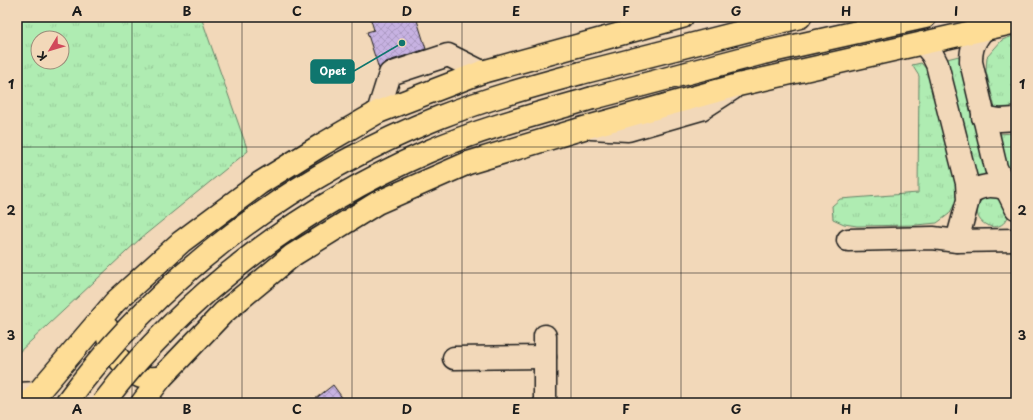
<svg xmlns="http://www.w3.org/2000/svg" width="1033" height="420" font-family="'Playpen Sans',sans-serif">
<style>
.grass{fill:url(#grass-tufts);stroke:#668467;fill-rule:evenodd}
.building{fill:url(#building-cross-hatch);stroke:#1c1c1c}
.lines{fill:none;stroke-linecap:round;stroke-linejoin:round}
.minor-casing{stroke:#1c1c1c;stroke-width:25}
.major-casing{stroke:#1c1c1c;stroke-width:25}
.minor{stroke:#f2d8b9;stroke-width:22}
.major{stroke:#fedd96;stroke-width:22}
.major-bridge-casing{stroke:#1c1c1c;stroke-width:25;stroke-linecap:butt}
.major-bridge{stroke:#fedd96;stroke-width:22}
.grid{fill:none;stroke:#1c1c1c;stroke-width:1;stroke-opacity:0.55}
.leader{fill:none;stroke:#0f766e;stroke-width:1.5}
.callout-dot{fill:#0f766e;stroke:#f2d8b9;stroke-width:1.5}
.callout{fill:#0f766e;stroke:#0f766e;stroke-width:1.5}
.callout-label{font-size:11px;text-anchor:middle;font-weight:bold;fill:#fff}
.neatline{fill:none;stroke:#1c1c1c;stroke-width:1.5}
.grid-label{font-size:13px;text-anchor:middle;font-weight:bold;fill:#1c1c1c}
</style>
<defs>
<pattern id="grass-tufts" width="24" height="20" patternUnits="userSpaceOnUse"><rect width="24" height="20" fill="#afecb2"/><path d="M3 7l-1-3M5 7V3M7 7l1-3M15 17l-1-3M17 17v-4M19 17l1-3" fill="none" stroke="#96ca98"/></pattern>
<pattern id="building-cross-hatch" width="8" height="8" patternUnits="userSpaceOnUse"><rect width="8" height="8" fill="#c7b2e2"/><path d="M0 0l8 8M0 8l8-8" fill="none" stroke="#aa98c1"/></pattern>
</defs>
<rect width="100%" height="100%" fill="#f2d8b9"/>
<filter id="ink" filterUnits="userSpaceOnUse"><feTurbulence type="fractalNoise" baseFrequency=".025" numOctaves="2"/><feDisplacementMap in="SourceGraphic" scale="8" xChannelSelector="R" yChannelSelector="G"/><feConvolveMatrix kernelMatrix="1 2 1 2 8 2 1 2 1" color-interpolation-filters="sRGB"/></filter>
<g filter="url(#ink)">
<g class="grass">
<path d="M 17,17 L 201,17 L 248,151 L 141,238 L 17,354 ZM 38,38 L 62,38 L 62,62 L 38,62 Z"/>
<polygon points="1016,35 1016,103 1011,107 995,108 986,71 987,57 1002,40"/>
<polygon points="959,56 986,173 980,177 974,174 947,59"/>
<polygon points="921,63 929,72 957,186 957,200 949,214 937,223 916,225 857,226 844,224 833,219 832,206 840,199 918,193 919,76 912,65"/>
<polygon points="1016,133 1016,193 1005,170 997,134"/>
<path d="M 998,195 L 1010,211 C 1003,243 962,220 983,198 Z"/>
</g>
<g class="building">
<polygon points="370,17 416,17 426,49 386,62 379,69 367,32 374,30"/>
<polygon points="333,385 346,403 310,403"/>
</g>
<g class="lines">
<defs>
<g id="minor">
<path d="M 983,30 C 974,41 971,48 971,62 L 996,168 L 1016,208"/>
<polyline points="923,43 932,54 937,64 967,183 968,200 957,241"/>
<polyline points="378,112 390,74 448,55 482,72"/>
<polyline points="983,117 1000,120 1016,119"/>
<polyline points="591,128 628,130 701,109 732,89"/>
<path d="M 968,194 C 981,185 991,184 1007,189"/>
<polyline points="848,240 933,238 957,241 1016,240"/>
<polyline points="454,358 545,357"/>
<polyline points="17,394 37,393"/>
<polyline points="545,403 545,336"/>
</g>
<g id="major">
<polyline points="581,73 800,17"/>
<polyline points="593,98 763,53 925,17"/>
<path d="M 108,329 C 104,345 125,369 139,376 C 144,379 155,378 161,378"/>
<polyline points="29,403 115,302 181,242 260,183 323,144 378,112 482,72 682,17"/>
<polyline points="142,403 161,378 223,313 293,255 377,203 468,163 584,128 738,85 1016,22"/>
</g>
</defs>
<use href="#minor" class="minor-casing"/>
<use href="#major" class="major-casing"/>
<use href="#minor" class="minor"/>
<use href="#major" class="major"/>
<defs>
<g id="major-bridge">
<path d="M 66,403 C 159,276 293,175 440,117 C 486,99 533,86 581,73"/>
<path d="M 103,403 C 187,293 300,208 427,152 C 480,129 537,114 593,98"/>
</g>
</defs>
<use href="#major-bridge" class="major-bridge-casing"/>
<use href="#major-bridge" class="major-bridge"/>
</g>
</g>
<path class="grid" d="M 132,17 L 132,403M 242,17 L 242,403M 352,17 L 352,403M 462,17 L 462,403M 571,17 L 571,403M 681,17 L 681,403M 791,17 L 791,403M 901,17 L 901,403M 17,147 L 1016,147M 17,273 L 1016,273"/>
<path class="leader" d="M402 43L354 71"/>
<circle class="callout-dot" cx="402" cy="43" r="4"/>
<rect class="callout" x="311" y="60" width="43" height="23" rx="4"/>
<g class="callout-label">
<text x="333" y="75">Opet</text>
</g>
<rect width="1033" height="420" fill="none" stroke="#f2d8b9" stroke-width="44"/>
<g transform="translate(50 50) rotate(232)"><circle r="19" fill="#f2d8b9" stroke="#9c8d7a"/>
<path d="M0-3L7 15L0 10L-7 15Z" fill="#d1495b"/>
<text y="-6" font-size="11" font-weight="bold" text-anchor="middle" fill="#1c1c1c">K</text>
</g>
<rect x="22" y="22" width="989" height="376" class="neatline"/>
<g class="grid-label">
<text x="77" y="16">A</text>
<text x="187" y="16">B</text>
<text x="297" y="16">C</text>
<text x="407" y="16">D</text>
<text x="516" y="16">E</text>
<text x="626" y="16">F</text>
<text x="736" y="16">G</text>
<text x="846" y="16">H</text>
<text x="956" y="16">I</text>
<text x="11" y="89">1</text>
<text x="1022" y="89">1</text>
<text x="11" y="215">2</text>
<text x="1022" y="215">2</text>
<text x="11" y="340">3</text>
<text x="1022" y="340">3</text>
<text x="77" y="414">A</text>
<text x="187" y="414">B</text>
<text x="297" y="414">C</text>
<text x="407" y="414">D</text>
<text x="516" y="414">E</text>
<text x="626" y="414">F</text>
<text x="736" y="414">G</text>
<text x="846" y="414">H</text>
<text x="956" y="414">I</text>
</g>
</svg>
